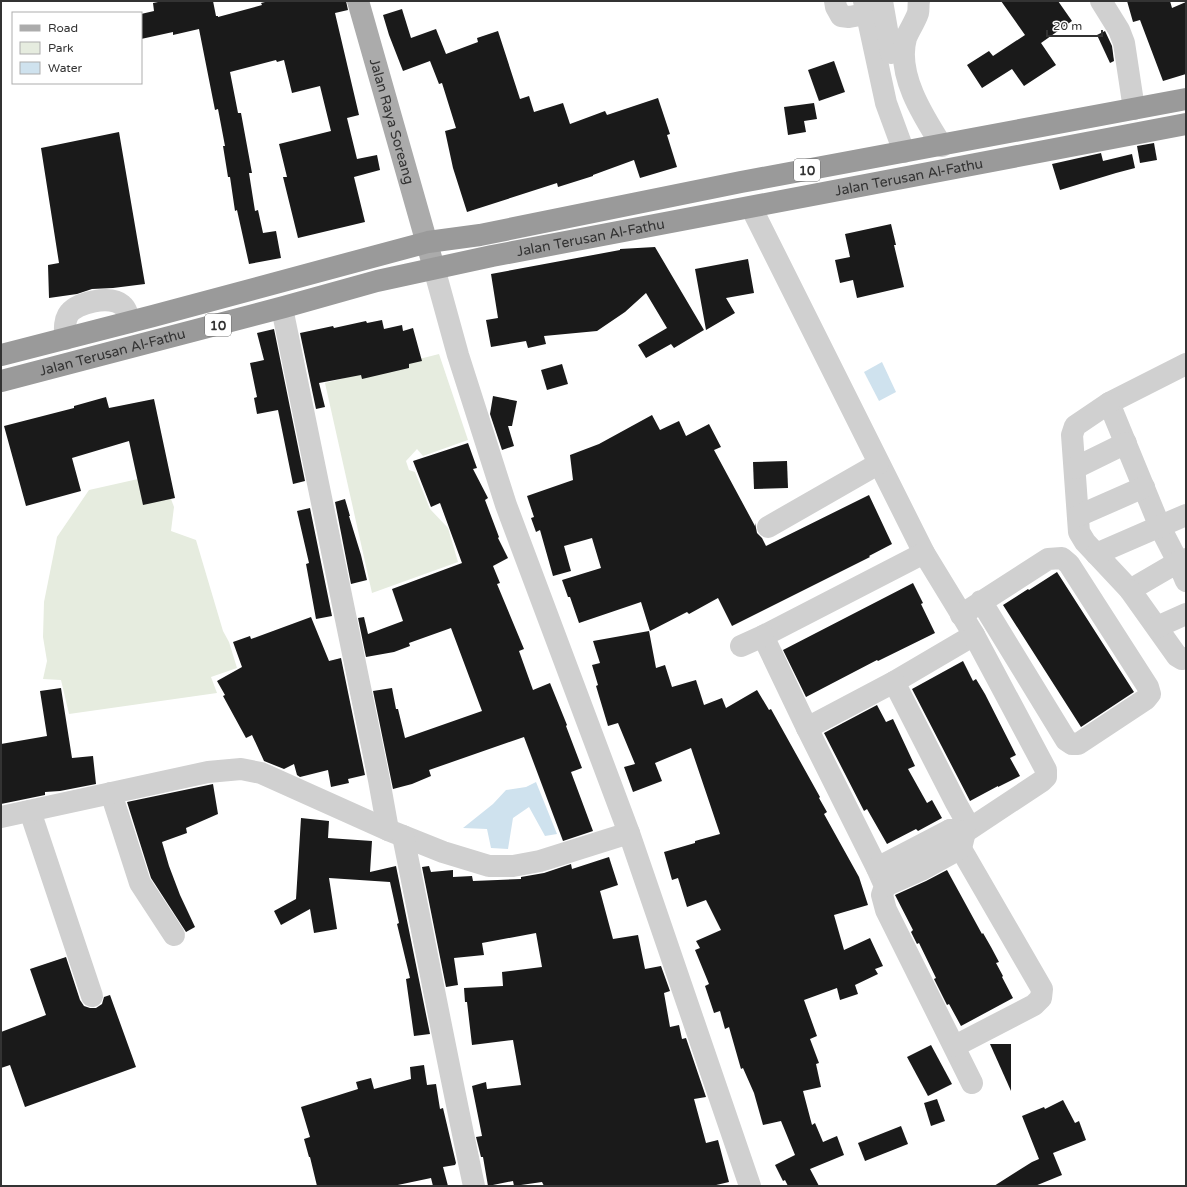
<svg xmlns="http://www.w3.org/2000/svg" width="1187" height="1187" font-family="'Varela Round',sans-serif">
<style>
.green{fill:#e6ecdf}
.water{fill:#cfe2ee}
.building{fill:#1a1a1a}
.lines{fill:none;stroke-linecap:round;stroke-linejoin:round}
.minor{stroke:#d0d0d0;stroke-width:22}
.major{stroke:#ababab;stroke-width:22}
.highway{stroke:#9a9a9a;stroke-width:22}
.labels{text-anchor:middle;stroke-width:4;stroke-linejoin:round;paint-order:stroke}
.shield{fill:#fff;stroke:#707070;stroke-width:1}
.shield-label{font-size:13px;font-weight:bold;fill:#333}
.street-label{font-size:14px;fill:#333;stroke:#fff}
</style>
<rect width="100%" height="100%" fill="#fff"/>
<g class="green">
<polygon points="439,354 468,440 423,456 417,449 406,461 409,470 415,472 430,509 448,528 458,562 372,593 325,383"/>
<polygon points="138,479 171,499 174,507 171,531 196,540 223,631 229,642 237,668 211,677 217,693 69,714 61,680 43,679 47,661 43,637 44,602 57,537 89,490"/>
</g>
<g class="water">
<polygon points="882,362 896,392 879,401 864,372"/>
<polygon points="536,782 557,834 545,836 529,807 513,818 508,849 491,848 487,829 463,828 493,804 506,790 526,787"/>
</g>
<g class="building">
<polygon points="163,1 213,1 216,16 218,16 218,17 262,5 261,3 269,1 346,1 348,10 335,13 359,115 347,118 357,159 377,155 380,170 354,177 365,222 298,238 283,177 287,177 279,144 331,131 320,86 292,93 284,60 277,62 276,60 230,72 238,113 241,113 252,173 249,173 255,211 258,210 263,233 276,231 281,258 249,264 237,210 235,211 230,177 228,177 223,146 225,146 218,109 215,110 199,29 173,35 173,32 141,39 141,14 154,11 153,3"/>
<polygon points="1001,1 1058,1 1072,21 1041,43 1056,65 1024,86 1012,69 982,88 967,65 989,51 993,56 1025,35"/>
<polygon points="1127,1 1170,1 1172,8 1186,2 1186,74 1163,81 1140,20 1133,22"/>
<polygon points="402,9 411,38 436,29 446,54 478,42 477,38 498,31 520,99 529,96 534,112 563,103 570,124 605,111 607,115 658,98 670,134 667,135 677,167 640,178 634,160 593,175 593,176 558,187 557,183 467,212 453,168 445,131 456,128 442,83 439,84 430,61 403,71 389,35 383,15"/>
<polygon points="1105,31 1112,46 1114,61 1110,63 1097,35"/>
<polygon points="834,61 845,92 819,101 808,70"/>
<polygon points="814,103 817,119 804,121 806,132 788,135 784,107"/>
<polygon points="119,132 145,284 113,288 92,289 77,294 49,298 48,265 59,263 41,148"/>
<polygon points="1154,143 1157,160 1140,163 1137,146"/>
<polygon points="1101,153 1103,161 1132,154 1135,168 1116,173 1060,190 1052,164"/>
<polygon points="891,224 896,245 894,245 904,287 857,298 853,280 840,283 835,260 850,257 845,234"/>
<polygon points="655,247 704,330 674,348 671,344 646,358 638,345 667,328 646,293 625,312 597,331 544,336 546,344 528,348 526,341 491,347 486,320 498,318 491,274 620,250 620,249"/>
<polygon points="748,259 754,293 726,298 735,313 706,330 695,269"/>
<polygon points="382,320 384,329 402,325 403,331 413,328 422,361 409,364 409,368 362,379 361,375 319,383 325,407 316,409 300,333 333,326 334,328 366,321 367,323"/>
<polygon points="274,329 305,481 293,484 278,410 257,414 254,398 257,397 250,363 264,360 257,333"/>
<polygon points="562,364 568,384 547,390 541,370"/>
<polygon points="493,396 517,401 512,426 508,426 514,446 502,450 490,414"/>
<polygon points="106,397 109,408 154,399 175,498 143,505 129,441 72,458 81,491 26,506 4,426 74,408 74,406"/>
<polygon points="652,415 660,430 679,421 686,436 709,424 721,447 714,450 755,526 755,523 757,533 762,538 766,546 869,495 892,544 869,556 870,557 732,626 718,598 689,614 687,612 650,631 641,602 579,623 570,597 568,597 562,580 601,568 592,538 564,546 571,571 553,576 540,530 536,532 531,518 534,517 527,496 573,480 570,455 599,444"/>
<polygon points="468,443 477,468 473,469 488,498 485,500 499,537 498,538 508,558 493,566 500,583 497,584 524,649 519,651 533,690 550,683 567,725 566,726 582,768 571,772 593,831 563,841 524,737 429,770 431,776 412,784 393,789 373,691 392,688 396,709 398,709 405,738 482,711 451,628 409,643 410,646 394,652 366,657 358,618 364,617 368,634 403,621 392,589 462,563 440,503 431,507 413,461"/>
<polygon points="787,461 788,488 754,489 753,462"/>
<polygon points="345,499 350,516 349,516 361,555 367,580 351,584 335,502"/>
<polygon points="310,508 332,616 316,619 306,564 309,563 297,511"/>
<polygon points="1057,572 1134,692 1081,727 1003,605 1028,589 1029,590"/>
<polygon points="913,583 923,603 921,604 935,633 878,661 877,660 806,697 783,650"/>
<polygon points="311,617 329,661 341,658 365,775 348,779 349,783 331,787 328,770 300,777 297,775 294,764 284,769 264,761 252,735 246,738 223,696 225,695 217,681 242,667 233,642 250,636 251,639"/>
<polygon points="649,631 656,668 665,665 672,687 696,680 704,705 722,698 726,708 757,690 769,710 771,709 820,797 819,798 827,812 824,814 859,877 868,905 834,915 844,950 870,938 883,966 875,969 878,974 855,985 858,994 840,1000 837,988 804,1000 817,1036 810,1039 819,1063 816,1064 821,1087 803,1091 812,1125 815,1123 823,1142 837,1136 844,1155 810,1169 819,1186 788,1186 785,1180 783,1181 775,1165 795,1155 781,1121 763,1125 754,1093 743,1068 741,1069 729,1027 725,1029 720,1011 714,1013 705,986 709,984 695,950 700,948 696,941 721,930 706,900 687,907 678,878 672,880 664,852 695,843 695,841 720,834 691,748 655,763 662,781 633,792 624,767 635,764 618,723 608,726 596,686 598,685 592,665 600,663 593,641"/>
<polygon points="963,661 973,681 976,679 985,694 1016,755 1010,758 1020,776 998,787 998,786 970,801 912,689"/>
<polygon points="61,688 72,758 93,756 96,784 60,791 45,792 45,795 1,804 1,744 47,736 40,691"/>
<polygon points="877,705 886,722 893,719 915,766 908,769 927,803 932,800 942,818 918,831 916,829 887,844 867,809 864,811 824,733"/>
<polygon points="213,784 218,814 186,828 187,833 162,842 169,866 180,895 195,927 186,932 151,878 127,802"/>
<polygon points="301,818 329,821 328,838 372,841 370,872 396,866 430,1034 414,1036 406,979 410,978 397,924 399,923 390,882 329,878 337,929 314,933 310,909 281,925 274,911 296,899"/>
<polygon points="609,857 618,885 600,891 613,939 638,935 645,969 661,966 670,991 664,993 670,1027 679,1025 682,1039 686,1038 706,1097 694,1099 706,1143 718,1140 729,1182 712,1186 544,1186 542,1182 514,1186 513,1181 488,1186 483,1157 481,1157 476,1137 482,1136 472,1086 486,1082 487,1089 521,1085 513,1040 472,1045 467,1002 465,1002 464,988 503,986 502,972 542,967 536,933 482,943 484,955 454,958 458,985 446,987 422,867 429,866 431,872 453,870 453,877 472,876 473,881 521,879 521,877 544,873 571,864 572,869"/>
<polygon points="947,870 982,934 983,933 991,947 999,962 996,963 1003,976 1002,977 1013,998 961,1026 949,1004 947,1005 934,979 936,978 919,943 917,944 911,932 913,930 895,895 926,881"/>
<polygon points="66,957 80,1000 84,1006 90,1008 96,1008 102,1004 104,997 110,995 136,1067 25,1107 10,1065 1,1068 1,1032 46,1015 30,969"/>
<polygon points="990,1044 1011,1044 1011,1091"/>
<polygon points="931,1045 952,1084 928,1096 907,1057"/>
<polygon points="424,1065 427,1085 436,1084 440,1109 443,1108 456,1163 455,1165 443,1167 448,1186 433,1186 431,1178 393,1186 317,1186 310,1157 309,1157 304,1139 310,1137 301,1107 358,1089 356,1082 371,1078 374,1089 411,1079 410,1067"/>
<polygon points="937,1099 945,1121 931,1126 924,1103"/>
<polygon points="1063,1100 1075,1123 1079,1121 1086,1140 1053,1153 1062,1175 1035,1186 994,1186 1032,1162 1039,1159 1022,1116 1044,1107 1045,1109"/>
<polygon points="901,1126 908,1144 865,1161 858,1143"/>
</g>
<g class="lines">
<g class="minor">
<polyline points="835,1 836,7 841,16 849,17 866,14"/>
<polyline points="864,1 886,103 904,152"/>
<polyline points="882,1 891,53"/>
<path d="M 919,1 C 918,5 919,9 918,13 C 915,22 909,30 906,38 C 896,74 923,116 942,146"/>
<polyline points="1101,1 1119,30 1124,43 1134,109"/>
<polyline points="751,207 924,553 974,635 894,682 807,728"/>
<polyline points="434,268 458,355 506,505 629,833 750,1186"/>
<polyline points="282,308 379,780 388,830"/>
<path d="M 65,339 C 65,330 64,322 68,315 C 76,302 111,295 122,305 C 127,309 128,316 129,322"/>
<polyline points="1186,364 1109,403 1160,527 1178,562 1186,559"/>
<polyline points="1109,403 1075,426 1072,435 1079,532 1085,542 1130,590 1178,562 1186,581"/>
<polyline points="1075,468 1126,443"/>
<polyline points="1078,516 1144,487"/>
<polyline points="768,527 878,464"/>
<polyline points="924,553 763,636 807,728 877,868 885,886 882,895 886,910 972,1083"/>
<polyline points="1096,554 1186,515"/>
<polyline points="1130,590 1177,656 1182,659 1186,658"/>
<polyline points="961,615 1048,559 1062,558 1069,564 1148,687 1150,694 1146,699 1078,744 1072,744 1066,740 981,601"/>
<polyline points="1157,627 1186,614"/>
<polyline points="741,646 763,636"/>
<polyline points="894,682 956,803 970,828"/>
<polyline points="111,793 140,883 174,935"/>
<polyline points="30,811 92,996"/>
<polyline points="1,817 208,772 241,769 261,773 388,830 443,852 489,866 513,866 540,861 629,833"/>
<polyline points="950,830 1042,989 1041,998 1034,1005 955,1046"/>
<polyline points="965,832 1042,781 1046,777 1046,770 974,635"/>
<path d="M 403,836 C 427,953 449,1070 474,1186"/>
<polyline points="877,868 950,830 965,832 961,848 921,870 885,886"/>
</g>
<path class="major" id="s1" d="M 358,1 L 434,268"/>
<g class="highway">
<polyline points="1,355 153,316 428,242 480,235 741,182 1186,99"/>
<path id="s2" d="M 1,381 L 284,307 L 377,281 L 492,256 L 1186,124"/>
</g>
</g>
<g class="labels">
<g class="shield">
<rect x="794" y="159" width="26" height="22" rx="3"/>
<rect x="205" y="314" width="26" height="22" rx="3"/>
</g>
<g class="shield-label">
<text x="807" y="175">10</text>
<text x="218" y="330">10</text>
</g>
<g class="street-label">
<text dy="5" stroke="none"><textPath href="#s1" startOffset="125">Jalan Raya Soreang</textPath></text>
<text dy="5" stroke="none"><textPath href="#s2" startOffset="931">Jalan Terusan Al-Fathu</textPath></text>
<text dy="5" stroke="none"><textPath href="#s2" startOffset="607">Jalan Terusan Al-Fathu</textPath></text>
<text dy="5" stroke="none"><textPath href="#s2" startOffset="115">Jalan Terusan Al-Fathu</textPath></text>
</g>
</g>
<rect width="1187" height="1187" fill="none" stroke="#333333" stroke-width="4"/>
<rect x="12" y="12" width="130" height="72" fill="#ffffff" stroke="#adadad"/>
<rect x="20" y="25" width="20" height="6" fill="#ababab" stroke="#adadad"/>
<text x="48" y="32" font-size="12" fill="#333333">Road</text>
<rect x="20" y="42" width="20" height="12" fill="#e6ecdf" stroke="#adadad"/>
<text x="48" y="52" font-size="12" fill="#333333">Park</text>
<rect x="20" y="62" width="20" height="12" fill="#cfe2ee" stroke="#adadad"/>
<text x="48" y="72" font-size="12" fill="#333333">Water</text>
<path d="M1047 30v6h55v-6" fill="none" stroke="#333333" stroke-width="2"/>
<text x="1053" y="30" font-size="12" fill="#333333" stroke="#ffffff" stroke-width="3" paint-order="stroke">20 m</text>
</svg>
